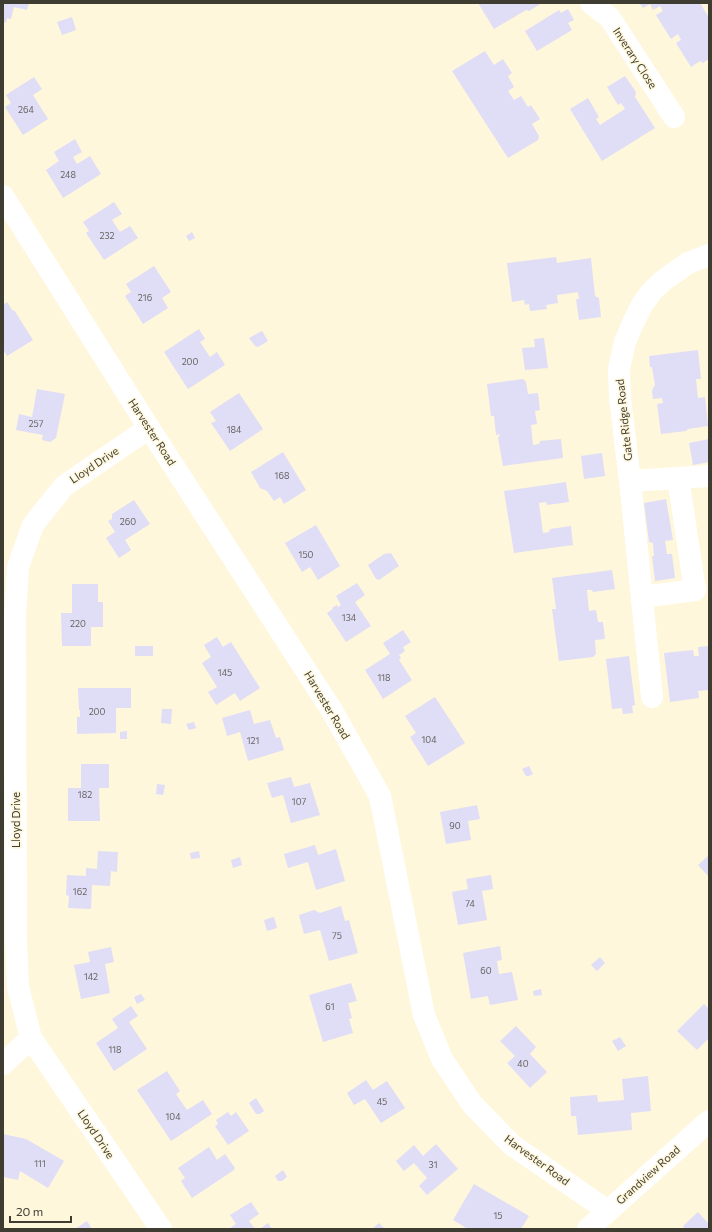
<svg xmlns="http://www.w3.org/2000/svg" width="712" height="1232" font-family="Commissioner,sans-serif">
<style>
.building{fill:#e0ddf7}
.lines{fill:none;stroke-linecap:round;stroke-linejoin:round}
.minor{stroke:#fff;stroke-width:22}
.labels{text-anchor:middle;stroke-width:3;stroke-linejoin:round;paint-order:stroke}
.number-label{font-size:9px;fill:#676462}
.street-label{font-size:11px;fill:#3f3c31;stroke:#fef7dc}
</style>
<rect width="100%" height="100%" fill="#fef7dc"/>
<g class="building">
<polygon points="3,3 29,3 27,10 14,7 11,19 7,18 6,23 3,22"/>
<polygon points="478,3 542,3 529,11 526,10 494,29"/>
<polygon points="639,3 700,3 709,18 709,59 703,63 700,61 691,67 676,43 681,40 678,34 671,39 656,15 663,11 660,6 653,10 650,4 643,8"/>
<polygon points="568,9 574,20 568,23 572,30 537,51 525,31 559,10 561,13"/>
<polygon points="72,17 76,30 62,35 57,22"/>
<polygon points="485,51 494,65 503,59 512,73 508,76 514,87 508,91 514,100 521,96 528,107 531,105 540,119 532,124 539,136 538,140 508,158 452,71"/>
<polygon points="625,76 636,92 635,97 655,128 602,161 570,109 588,98 599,117 596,119 600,125 625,109 621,103 618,105 607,87"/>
<polygon points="34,77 42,89 33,95 48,119 23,135 5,107 11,103 6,95"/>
<polygon points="75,139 82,152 73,157 77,164 90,156 101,174 63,198 46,170 59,161 54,152"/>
<polygon points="114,202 122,214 112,220 120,232 130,226 138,238 104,260 86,233 89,231 83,222"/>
<polygon points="192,232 195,238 189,241 186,236"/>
<polygon points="556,257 557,263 591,258 595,296 599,298 601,317 579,320 576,299 579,299 578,292 557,295 558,303 546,305 547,309 530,311 529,304 525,305 524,300 512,302 507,263"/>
<polygon points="154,266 171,292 162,298 168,308 143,324 125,296 131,292 126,284"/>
<polygon points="7,302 13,311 14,310 33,340 7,356 3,349 3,305"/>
<polygon points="199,329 205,339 200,342 210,357 217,352 225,365 188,389 164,352"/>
<polygon points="262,331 268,341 258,347 255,346 249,338"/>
<polygon points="544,338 548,368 525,370 522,348 535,347 534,339"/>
<polygon points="698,350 701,379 696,379 698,398 705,397 708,426 688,429 686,431 661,434 657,404 663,403 662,398 653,399 652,390 655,385 652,367 650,367 649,356"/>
<polygon points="523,379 526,382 528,394 538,393 540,410 535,411 537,424 531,425 533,445 539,444 540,441 561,439 563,458 503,466 498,438 500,434 496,435 494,416 491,416 487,384"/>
<polygon points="37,389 65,394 56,438 50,442 42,440 43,435 16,430 19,414 32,417"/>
<polygon points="239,393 263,429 230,451 211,423 216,421 210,412"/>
<polygon points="709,439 709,462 693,465 689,443"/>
<polygon points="283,452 306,490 284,504 280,497 274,501 267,491 260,488 251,472"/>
<polygon points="602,453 605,476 584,479 581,456"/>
<polygon points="566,482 569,502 547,505 546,502 539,503 543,533 549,532 550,529 571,526 573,545 514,553 504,491"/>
<polygon points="666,499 673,540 665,541 667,554 672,554 675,578 655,581 652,556 654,556 653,543 649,542 644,503"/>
<polygon points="134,500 150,524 125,540 131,550 119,558 106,538 115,532 108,521 112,519 112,514"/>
<polygon points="316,525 340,566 318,580 310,567 302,572 285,543"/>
<polygon points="391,553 399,566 379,580 376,579 368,565 384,554"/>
<polygon points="612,570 615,589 593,592 592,590 587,590 589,611 596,610 598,622 603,622 605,639 595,640 596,654 593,657 559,661 552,609 556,609 552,578"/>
<polygon points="357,583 365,595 355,602 371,626 346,642 327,613 333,609 332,608 337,605 338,607 341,605 336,596"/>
<polygon points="72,584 98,584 98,602 103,602 103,627 91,627 91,646 62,646 61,613 72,613"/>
<polygon points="403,630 411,642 403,647 405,651 399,655 401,658 399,660 412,680 383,699 365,670 390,654 383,643"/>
<polygon points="217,637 223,647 231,642 260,688 240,701 235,693 216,705 208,692 217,687 202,663 211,657 204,645"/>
<rect x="135" y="646" width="18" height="10"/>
<polygon points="709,646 709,690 698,691 699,698 670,702 664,653 693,650 694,656 699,656 698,647"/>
<polygon points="629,656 635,705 632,706 633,713 623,714 622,708 612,709 606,659"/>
<polygon points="78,688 131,688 131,708 116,708 116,733 77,734 77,717 80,717 80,710 79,710"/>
<polygon points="435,697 465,743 428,766 410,737 416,733 405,716"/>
<polygon points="162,709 172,709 171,724 161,723"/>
<polygon points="250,710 254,724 270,720 276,738 280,737 284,750 248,761 240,732 227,736 222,718"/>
<polygon points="194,722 196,728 189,730 186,724"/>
<polygon points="127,731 127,739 120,739 120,732"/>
<polygon points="81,764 109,764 109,788 99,788 100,821 68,821 68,788 81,788"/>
<polygon points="529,766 533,774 529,776 526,776 522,769"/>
<polygon points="291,777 294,787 310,783 320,815 291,823 283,795 272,798 267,783"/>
<polygon points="157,784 165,785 163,795 156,794"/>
<polygon points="477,805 480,819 468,821 471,840 446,844 440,812"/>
<polygon points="315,845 318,855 336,849 345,881 316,890 308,862 288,868 284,854"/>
<polygon points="98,851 118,852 117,872 111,871 110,886 92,885 91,909 68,908 69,896 66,895 67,875 86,876 86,868 97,869"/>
<polygon points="199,851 200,858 191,859 190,853"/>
<polygon points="709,855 709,877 698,865"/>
<polygon points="240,857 242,865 233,868 231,860"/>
<polygon points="491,875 493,889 482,891 487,920 458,925 452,892 468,889 466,879"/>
<polygon points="341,906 345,921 349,920 358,953 329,961 320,930 304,934 299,915 314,910 320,913"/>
<polygon points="274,917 277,928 267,931 264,920"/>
<polygon points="500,946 502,960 497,961 499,974 512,972 518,1000 490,1005 488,996 471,999 463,953"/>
<polygon points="111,947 114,962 105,964 110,993 81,999 74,965 90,962 88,952"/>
<polygon points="600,957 605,963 597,971 591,965"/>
<polygon points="351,983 357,1001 348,1003 352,1018 349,1019 353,1033 323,1042 309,995"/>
<polygon points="541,989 542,995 534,996 533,991"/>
<polygon points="141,994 145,1000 137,1004 134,997"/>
<polygon points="704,1004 709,1009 709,1038 697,1050 677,1031"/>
<polygon points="131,1006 138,1016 129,1022 147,1049 114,1071 96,1043 118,1028 112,1019"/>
<polygon points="516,1026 536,1047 530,1054 547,1072 530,1088 507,1063 515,1056 500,1041"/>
<polygon points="620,1037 626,1046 618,1051 612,1041"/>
<polygon points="167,1071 180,1091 176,1094 187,1110 203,1100 212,1114 171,1141 137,1090"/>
<polygon points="648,1076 651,1111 631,1113 632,1130 578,1135 576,1116 571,1116 570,1097 597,1095 598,1102 624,1100 622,1079"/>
<polygon points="366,1080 373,1090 387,1081 405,1108 381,1123 365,1099 354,1105 347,1093"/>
<polygon points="256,1098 264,1111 260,1114 256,1114 249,1103"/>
<polygon points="228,1112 231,1116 236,1112 249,1131 228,1145 215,1126 218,1124 216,1120"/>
<polygon points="3,1134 26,1139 64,1161 48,1188 20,1171 18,1180 3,1177"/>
<polygon points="436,1144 458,1169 427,1195 419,1186 427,1178 414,1163 404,1171 396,1161 414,1145 423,1156"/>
<polygon points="209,1147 217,1160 225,1154 235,1168 234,1170 192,1198 181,1181 185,1178 178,1168"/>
<polygon points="283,1170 287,1177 282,1181 278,1181 275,1176"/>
<polygon points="474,1184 529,1216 521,1229 489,1229 487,1228 486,1229 468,1229 453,1220"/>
<polygon points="251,1202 259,1214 249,1221 255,1229 229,1229 236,1224 230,1215"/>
<polygon points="698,1212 709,1224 709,1229 685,1229 683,1226"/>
<polygon points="87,1221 92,1229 75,1229"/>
<polygon points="268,1223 272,1229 260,1229"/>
<polygon points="379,1223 385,1229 372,1229"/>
</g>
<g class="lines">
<g class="minor">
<polyline points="591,3 610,18 674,117"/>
<polyline points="3,196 149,428 331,709 380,796 424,1015 442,1059 472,1104 512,1145 608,1211"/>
<polyline points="149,428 64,486 33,525 18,567 15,618 16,938 18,987 31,1038 161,1229"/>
<polyline points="630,481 709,476"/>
<polyline points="642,597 695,590 678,478"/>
<polyline points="652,697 630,481 620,398 619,369 625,342 633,323 642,305 652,291 664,280 688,263 709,255"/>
<polyline points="3,1064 31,1038"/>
<polyline points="588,1229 709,1121"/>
</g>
</g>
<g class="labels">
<g class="number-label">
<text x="26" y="113">264</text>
<text x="68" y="178">248</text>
<text x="107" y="239">232</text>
<text x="145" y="301">216</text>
<text x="190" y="365">200</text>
<text x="36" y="427">257</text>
<text x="234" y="433">184</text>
<text x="282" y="479">168</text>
<text x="128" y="525">260</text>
<text x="306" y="558">150</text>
<text x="349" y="621">134</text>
<text x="78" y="627">220</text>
<text x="225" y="676">145</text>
<text x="384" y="681">118</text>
<text x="97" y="715">200</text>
<text x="429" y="743">104</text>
<text x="253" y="744">121</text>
<text x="85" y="798">182</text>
<text x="299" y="805">107</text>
<text x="455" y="829">90</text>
<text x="80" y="895">162</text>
<text x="470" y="907">74</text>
<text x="337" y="939">75</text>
<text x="486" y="974">60</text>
<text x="91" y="980">142</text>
<text x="330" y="1010">61</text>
<text x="115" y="1053">118</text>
<text x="523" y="1067">40</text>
<text x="382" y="1105">45</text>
<text x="173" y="1120">104</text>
<text x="40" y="1167">111</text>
<text x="433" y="1168">31</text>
<text x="498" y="1219">15</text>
</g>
<g class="street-label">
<text transform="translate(635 58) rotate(57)" y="4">Inverary Close</text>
<text transform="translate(624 420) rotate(-96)" y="4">Gate Ridge Road</text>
<text transform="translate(152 432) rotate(57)" y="4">Harvester Road</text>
<text transform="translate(94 465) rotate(-34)" y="4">Lloyd Drive</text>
<text transform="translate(327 705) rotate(59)" y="4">Harvester Road</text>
<text transform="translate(16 820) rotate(-90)" y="4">Lloyd Drive</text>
<text transform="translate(96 1134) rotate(56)" y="4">Lloyd Drive</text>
<text transform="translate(537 1160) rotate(36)" y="4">Harvester Road</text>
<text transform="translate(648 1175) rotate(-42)" y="4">Grandview Road</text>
</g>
</g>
<rect width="712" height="1232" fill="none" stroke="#3f3c31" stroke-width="8"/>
<path d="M10 1216v6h61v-6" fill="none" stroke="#3f3c31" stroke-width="2"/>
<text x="16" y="1216" font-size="12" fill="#3f3c31" stroke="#fef7dc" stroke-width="3" paint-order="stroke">20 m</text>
</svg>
